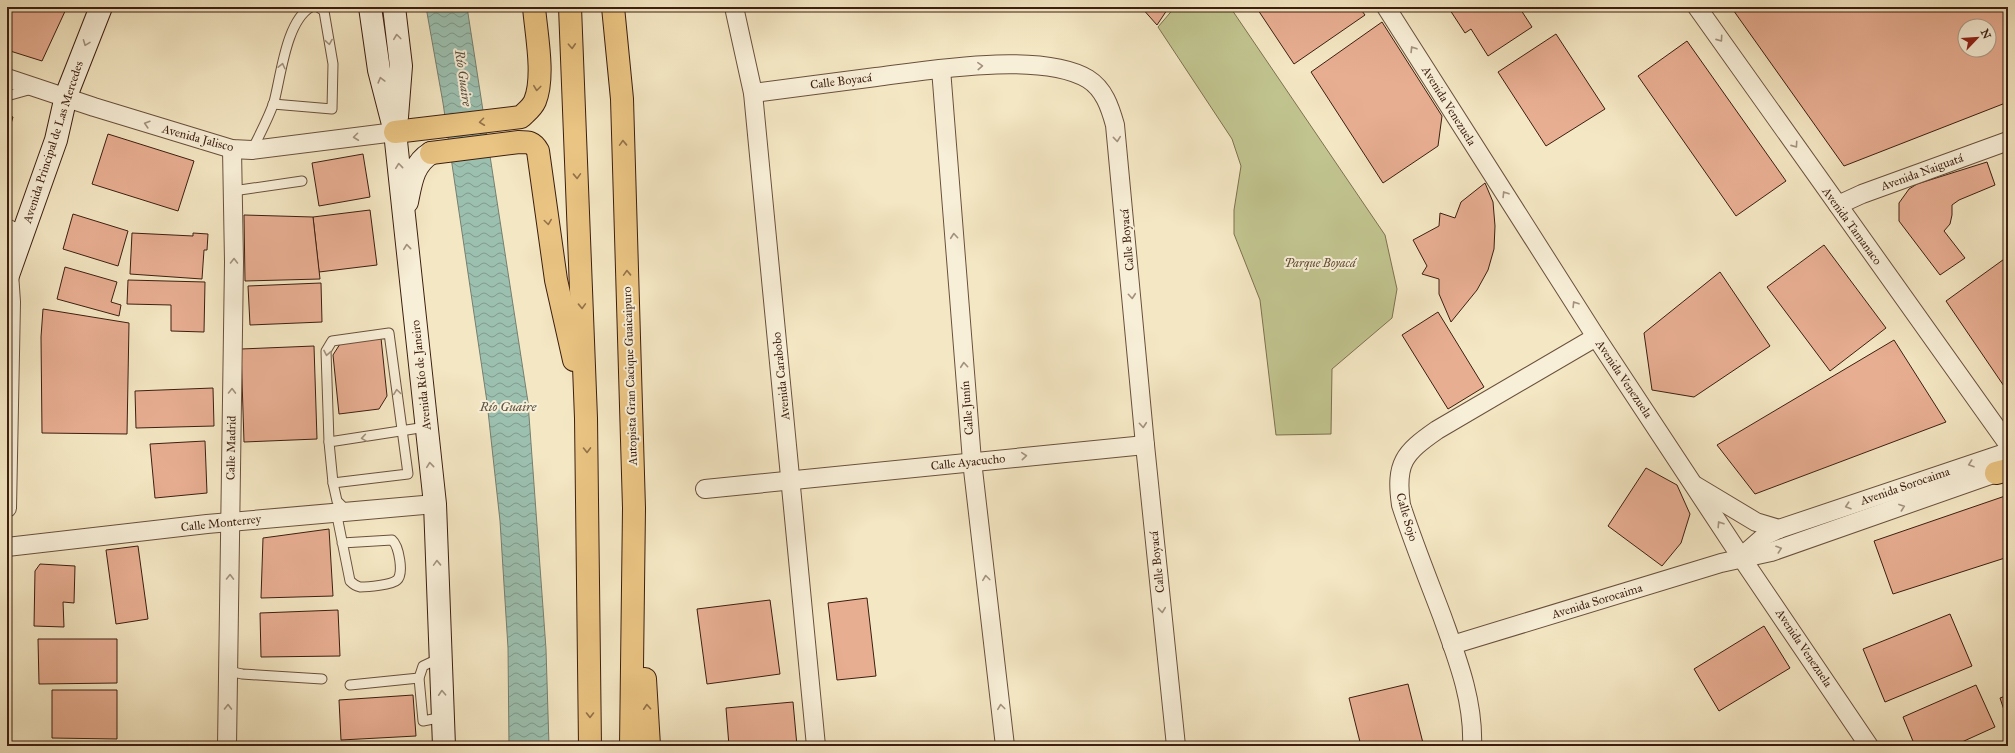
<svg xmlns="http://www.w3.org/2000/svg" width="2015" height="753" font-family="'IM FELL Great Primer',serif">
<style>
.park{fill:#c1c48f;stroke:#7e7150}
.water{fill:url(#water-waves);stroke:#767f70}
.building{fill:#e8ae92;stroke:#3c1e10;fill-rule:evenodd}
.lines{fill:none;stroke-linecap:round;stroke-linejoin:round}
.lane-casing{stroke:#6a503d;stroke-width:11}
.street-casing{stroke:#6a503d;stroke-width:20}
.secondary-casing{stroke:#3c1e10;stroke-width:24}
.primary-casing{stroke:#3c1e10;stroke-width:24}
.highway-casing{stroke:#3c1e10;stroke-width:24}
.lane{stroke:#f8efd8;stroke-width:9}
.street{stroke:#f8efd8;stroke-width:18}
.secondary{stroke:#f8efd8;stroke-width:22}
.primary{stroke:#eac482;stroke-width:22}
.highway{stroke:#eac482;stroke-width:22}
.oneway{stroke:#a3917e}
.oneway2{stroke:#937149}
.labels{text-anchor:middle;stroke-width:4;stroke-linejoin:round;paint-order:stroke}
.street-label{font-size:12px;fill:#3c1e10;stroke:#f8efd8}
.park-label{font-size:12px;font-style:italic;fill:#645036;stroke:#f8efd8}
.water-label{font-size:13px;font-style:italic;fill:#594f40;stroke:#f8efd8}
</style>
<defs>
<pattern id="water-waves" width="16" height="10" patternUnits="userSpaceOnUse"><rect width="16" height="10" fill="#9cc0b0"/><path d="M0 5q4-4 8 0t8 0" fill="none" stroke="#809b8e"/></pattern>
</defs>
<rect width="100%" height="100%" fill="#f4e7c3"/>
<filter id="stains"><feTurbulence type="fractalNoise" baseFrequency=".005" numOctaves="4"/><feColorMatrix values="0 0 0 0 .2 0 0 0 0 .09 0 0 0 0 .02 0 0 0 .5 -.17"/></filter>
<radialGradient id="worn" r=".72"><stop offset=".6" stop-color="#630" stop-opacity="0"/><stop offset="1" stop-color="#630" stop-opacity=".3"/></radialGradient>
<polygon class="park" points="1175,7 1230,7 1385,235 1397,289 1392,318 1332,369 1331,434 1276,435 1260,300 1234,234 1234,210 1241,166 1232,139 1158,27"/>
<polygon class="water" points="426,7 467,7 528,402 546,649 549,746 509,746 508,648 500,521 487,402 443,103"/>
<g class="building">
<polygon points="7,7 67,7 42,61 7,50"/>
<polygon points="1141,7 1169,7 1157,25"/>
<polygon points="1256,7 1359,7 1365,15 1294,64"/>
<polygon points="1448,7 1519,7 1532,27 1488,56 1471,29 1465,33"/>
<path d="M 1731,7 L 2008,7 L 2008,102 L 1844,166 ZM 1965,26 L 1989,26 L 1989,50 L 1965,50 Z"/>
<polygon points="1382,22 1442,116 1438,146 1383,183 1311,72"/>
<polygon points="1556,34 1605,109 1546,146 1498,72"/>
<polygon points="1687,41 1786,181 1736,216 1638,76"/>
<polygon points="7,115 13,117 7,137"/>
<polygon points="108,134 194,161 178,211 92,184"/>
<polygon points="363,154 370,197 319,206 312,163"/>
<polygon points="1987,162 1995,185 1959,200 1952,205 1952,215 1950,224 1944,231 1965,258 1940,275 1899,221 1899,203 1909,189 1917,184"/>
<polygon points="1485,183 1493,202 1495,226 1494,249 1488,270 1477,290 1451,322 1439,294 1439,279 1422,274 1427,266 1413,240 1439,226 1440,213 1455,218 1461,202"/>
<polygon points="370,210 377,265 319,272 313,217"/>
<polygon points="73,214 128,231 118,266 63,249"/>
<polygon points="244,215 313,217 320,279 245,281"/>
<polygon points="132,233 193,236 193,233 208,234 207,250 204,250 202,279 130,274"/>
<polygon points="1824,245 1886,328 1830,371 1767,287"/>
<polygon points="2007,257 2008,259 2008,392 1946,301"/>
<polygon points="65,267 117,282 111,302 121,305 119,316 57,299"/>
<polygon points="1720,272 1770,346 1694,397 1652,390 1644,333"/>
<polygon points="128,280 205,282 204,332 171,331 171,305 127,304"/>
<polygon points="321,283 322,322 250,325 248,286"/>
<polygon points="43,309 129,323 127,434 42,433 41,337"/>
<polygon points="1438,312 1484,387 1448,409 1402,335"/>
<polygon points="381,338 387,396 379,409 339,414 333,355 340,344"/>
<polygon points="1894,340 1946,422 1755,494 1717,445"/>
<polygon points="314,346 317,439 244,442 241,349"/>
<polygon points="213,388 214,426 136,428 135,391"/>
<polygon points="205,441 207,493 155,498 150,444"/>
<polygon points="1646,468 1677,485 1690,514 1681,543 1662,566 1608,526"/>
<polygon points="2008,495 2008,557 1893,594 1874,541"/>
<polygon points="329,529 333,596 261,598 263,538"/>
<polygon points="138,546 148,619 116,624 106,550"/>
<polygon points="40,564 75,566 74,603 63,602 64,627 34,626 35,571"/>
<polygon points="867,598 876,676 837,680 828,603"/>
<polygon points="770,600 780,674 707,684 697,609"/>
<polygon points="338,610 340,656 261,657 260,613"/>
<polygon points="1950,614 1972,666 1885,702 1863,649"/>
<polygon points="1764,626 1790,668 1719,711 1694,669"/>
<polygon points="38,639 117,639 117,683 39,684"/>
<polygon points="1408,684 1423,743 1409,746 1361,746 1349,698"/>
<polygon points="1976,685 1995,727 1953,746 1915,746 1903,717"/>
<polygon points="52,690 117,690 117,739 52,738"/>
<polygon points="413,695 416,736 341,740 339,700"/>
<polygon points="2008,695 2008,722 2000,698"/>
<polygon points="793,702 797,746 729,746 726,708"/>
<polygon points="113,743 113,746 29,746 29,744"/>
</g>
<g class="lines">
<defs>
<g id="lane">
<polyline points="7,96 32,89"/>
<polyline points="273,104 332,109 333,64 325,17 324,11 318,7"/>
<path d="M 252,150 C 259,136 269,117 274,102 C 281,76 286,21 311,7"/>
<polyline points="233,191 302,181"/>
<polyline points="7,223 23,232"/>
<polyline points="329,442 326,351 332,341 389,333 408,474 333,483"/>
<polyline points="346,510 337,501 333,483 329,442 426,427"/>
<path d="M 336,511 L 350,581 C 353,584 356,586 360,587 C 367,587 392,585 397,580 C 404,574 399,546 392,540 L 342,543"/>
<polyline points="440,658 423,666 419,678 423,721 443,717"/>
<polyline points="229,671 242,674 322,679"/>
<polyline points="350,685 419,678"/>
</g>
<g id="street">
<polyline points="734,7 753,93 816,746"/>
<polyline points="1386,7 1596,337 1741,557 1869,746"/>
<polyline points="1697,7 2008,444"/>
<polyline points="941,69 972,461 1005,746"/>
<polyline points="7,78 94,107 232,149 252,150 395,132"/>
<path d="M 753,93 C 794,88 835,82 876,77 C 930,70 1041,51 1088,79 C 1104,89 1110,107 1115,125 L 1145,445 L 1176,746"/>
<polyline points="1838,205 1862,194 2008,141"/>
<polyline points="1696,486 1756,522 1779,529"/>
<polyline points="705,489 1145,445"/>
<polyline points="7,508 11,302 9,273"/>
<polyline points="7,547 207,524 435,504"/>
<polyline points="1741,557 1766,535 1779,529 2008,452"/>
<polyline points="1452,645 1721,563 1771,552 1996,473"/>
<polyline points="227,746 234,262 232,149"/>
<path d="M 1472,746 C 1474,701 1457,658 1442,616 C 1428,579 1413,542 1401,505 C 1395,463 1404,453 1437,430 L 1596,337"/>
</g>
<g id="secondary">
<polyline points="370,7 379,70 395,132 435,504 444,746"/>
<polyline points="394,7 401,66 397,117"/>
<path d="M 407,202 C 411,182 413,164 431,153"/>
<polyline points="7,278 56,140 66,96 101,7"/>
</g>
<polyline id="primary" points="1996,473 2008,470"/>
<g id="highway">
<polyline points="570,7 586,418 590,746"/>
<polyline points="613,7 622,99 634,508 631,746"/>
<path d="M 395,132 L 521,117 C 526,112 532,108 535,101 C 545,76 536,33 534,7"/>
<path d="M 431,153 L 519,142 C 529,142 533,142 538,151 L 556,280 L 574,360"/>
<polyline points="645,679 649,746"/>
</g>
</defs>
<use href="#lane" class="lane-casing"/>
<use href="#street" class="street-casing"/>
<use href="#secondary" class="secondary-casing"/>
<use href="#primary" class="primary-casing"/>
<use href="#highway" class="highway-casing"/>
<use href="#lane" class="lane"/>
<use href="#street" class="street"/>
<use href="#secondary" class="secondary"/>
<use href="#primary" class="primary"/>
<use href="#highway" class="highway"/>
</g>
<defs><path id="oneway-chevron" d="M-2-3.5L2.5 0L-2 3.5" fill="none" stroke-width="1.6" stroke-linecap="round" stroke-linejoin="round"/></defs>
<g class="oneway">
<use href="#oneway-chevron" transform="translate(397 37) rotate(-97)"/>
<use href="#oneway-chevron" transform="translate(1720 39) rotate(55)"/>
<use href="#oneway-chevron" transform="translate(329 42) rotate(81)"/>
<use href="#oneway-chevron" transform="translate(86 43) rotate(111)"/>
<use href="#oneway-chevron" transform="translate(1413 49) rotate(-122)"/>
<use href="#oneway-chevron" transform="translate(282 66) rotate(-77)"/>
<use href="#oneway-chevron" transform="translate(980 66) rotate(-3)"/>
<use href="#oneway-chevron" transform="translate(381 80) rotate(-105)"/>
<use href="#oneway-chevron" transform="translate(147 124) rotate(-163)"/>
<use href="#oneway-chevron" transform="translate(356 137) rotate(173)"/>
<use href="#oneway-chevron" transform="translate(1117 139) rotate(84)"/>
<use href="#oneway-chevron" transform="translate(1795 145) rotate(55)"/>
<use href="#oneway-chevron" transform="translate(399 166) rotate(-96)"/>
<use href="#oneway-chevron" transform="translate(1505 194) rotate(-122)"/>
<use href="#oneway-chevron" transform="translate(954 236) rotate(-95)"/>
<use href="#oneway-chevron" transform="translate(407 247) rotate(-96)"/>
<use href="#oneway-chevron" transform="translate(234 261) rotate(-90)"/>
<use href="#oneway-chevron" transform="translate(1132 296) rotate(85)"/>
<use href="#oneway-chevron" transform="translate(1575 304) rotate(-122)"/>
<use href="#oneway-chevron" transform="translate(327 353) rotate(101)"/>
<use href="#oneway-chevron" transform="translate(964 365) rotate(-95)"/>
<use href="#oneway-chevron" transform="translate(232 391) rotate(-89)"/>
<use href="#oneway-chevron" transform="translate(397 392) rotate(-98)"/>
<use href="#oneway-chevron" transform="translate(1143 425) rotate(85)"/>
<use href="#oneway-chevron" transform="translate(364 438) rotate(171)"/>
<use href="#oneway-chevron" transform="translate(1024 456) rotate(-5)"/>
<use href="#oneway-chevron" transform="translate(1971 464) rotate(161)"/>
<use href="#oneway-chevron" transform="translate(430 465) rotate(-96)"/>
<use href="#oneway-chevron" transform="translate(1848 506) rotate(162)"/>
<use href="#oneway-chevron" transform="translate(1902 507) rotate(-20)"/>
<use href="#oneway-chevron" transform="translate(1720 524) rotate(-123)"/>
<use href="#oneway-chevron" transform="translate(1779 549) rotate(-19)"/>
<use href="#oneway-chevron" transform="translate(437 563) rotate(-92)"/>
<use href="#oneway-chevron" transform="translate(230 577) rotate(-89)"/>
<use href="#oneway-chevron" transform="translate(986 578) rotate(-97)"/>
<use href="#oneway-chevron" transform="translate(1162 610) rotate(84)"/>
<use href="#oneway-chevron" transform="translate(442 693) rotate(-93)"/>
<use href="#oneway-chevron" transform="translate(228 707) rotate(-89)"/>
<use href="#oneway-chevron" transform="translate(1001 707) rotate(-97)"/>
</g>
<g class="oneway2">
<use href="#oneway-chevron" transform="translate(572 46) rotate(87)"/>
<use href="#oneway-chevron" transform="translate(537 88) rotate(97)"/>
<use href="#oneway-chevron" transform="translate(482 122) rotate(173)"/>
<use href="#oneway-chevron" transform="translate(623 143) rotate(-92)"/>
<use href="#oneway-chevron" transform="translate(577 176) rotate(88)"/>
<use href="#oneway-chevron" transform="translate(548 222) rotate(82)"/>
<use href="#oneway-chevron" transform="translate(627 273) rotate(-92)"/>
<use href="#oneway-chevron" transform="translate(582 306) rotate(88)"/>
<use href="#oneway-chevron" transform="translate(587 450) rotate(89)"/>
<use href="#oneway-chevron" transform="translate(647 707) rotate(-94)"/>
<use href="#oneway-chevron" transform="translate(590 715) rotate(90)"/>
</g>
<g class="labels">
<g class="street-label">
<text transform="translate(841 81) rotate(-7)" y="4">Calle Boyacá</text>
<text transform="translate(1449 106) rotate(58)" y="4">Avenida Venezuela</text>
<text transform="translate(198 138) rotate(15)" y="4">Avenida Jalisco</text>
<text transform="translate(53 142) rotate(-72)" y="4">Avenida Principal de Las Mercedes</text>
<text transform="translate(1922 172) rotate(-20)" y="4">Avenida Naiguatá</text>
<text transform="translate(1852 226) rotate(54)" y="4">Avenida Tamanaco</text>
<text transform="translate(1127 240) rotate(-95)" y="4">Calle Boyacá</text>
<text transform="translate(421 375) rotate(-96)" y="4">Avenida Río de Janeiro</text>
<text transform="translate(630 376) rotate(-92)" y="4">Autopista Gran Cacique Guaicaipuro</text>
<text transform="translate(781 376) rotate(-96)" y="4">Avenida Carabobo</text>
<text transform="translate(1624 379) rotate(56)" y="4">Avenida Venezuela</text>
<text transform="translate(967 408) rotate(-95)" y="4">Calle Junín</text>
<text transform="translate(231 448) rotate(-89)" y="4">Calle Madrid</text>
<text transform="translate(968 462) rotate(-6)" y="4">Calle Ayacucho</text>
<text transform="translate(1905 486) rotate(-19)" y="4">Avenida Sorocaima</text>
<text transform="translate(1407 517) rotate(74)" y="4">Calle Sojo</text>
<text transform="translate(221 523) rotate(-6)" y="4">Calle Monterrey</text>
<text transform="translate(1157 562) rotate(-96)" y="4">Calle Boyacá</text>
<text transform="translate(1597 601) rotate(-17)" y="4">Avenida Sorocaima</text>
<text transform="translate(1804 648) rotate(56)" y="4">Avenida Venezuela</text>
</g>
<g class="park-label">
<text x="1320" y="267">Parque Boyacá</text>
</g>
<g class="water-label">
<text transform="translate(464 78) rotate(82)" y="5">Río Guaire</text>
<text x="508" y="411">Río Guaire</text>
</g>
</g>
<rect width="2015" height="753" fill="none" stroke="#f4e7c3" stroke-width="24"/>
<rect x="8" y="8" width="1999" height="737" fill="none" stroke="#3c1e10" stroke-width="2"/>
<rect x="12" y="12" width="1991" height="729" fill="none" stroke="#3c1e10"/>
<g transform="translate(1977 38) rotate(65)"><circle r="19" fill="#f8efd8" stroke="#ad9b88"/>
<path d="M0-3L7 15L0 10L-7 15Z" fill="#8f2418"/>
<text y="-6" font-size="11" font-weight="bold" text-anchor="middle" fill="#3c1e10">N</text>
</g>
<rect width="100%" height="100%" filter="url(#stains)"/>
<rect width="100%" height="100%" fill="url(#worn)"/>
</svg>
